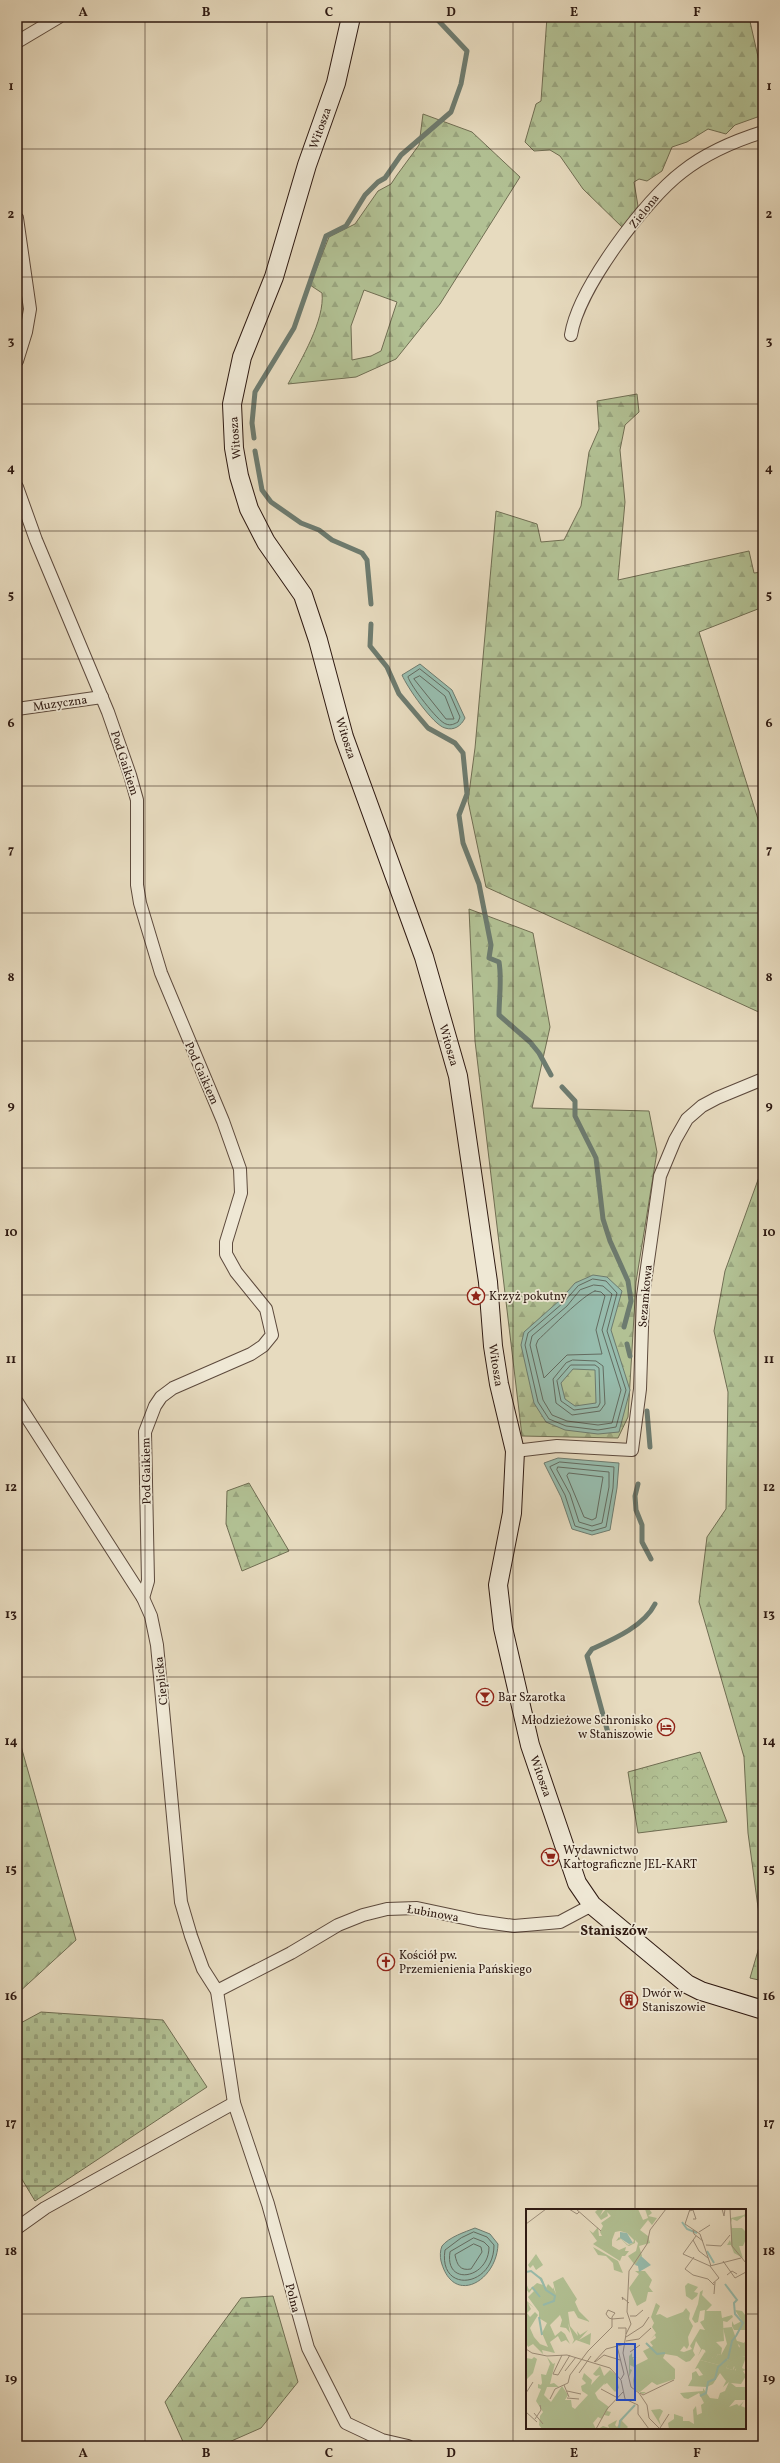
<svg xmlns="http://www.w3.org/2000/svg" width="780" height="2463" font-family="Vollkorn,serif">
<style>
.forest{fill:url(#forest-firs);stroke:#706e53;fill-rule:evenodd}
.cemetery{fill:url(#cemetery-stones);stroke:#706e53}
.park{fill:url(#park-crowns);stroke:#706e53}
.water{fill:#97bcad;stroke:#6d7b6f;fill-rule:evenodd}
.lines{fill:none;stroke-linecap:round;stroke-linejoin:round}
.shore{stroke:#636b60;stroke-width:1}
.stream{stroke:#6d7b6f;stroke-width:5}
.street-casing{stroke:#5d4a3d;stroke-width:14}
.secondary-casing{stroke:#2f1a12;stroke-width:20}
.street{stroke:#efe8d5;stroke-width:12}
.secondary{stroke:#efe8d5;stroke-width:18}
.grid{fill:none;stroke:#2f1a12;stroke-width:1;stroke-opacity:0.55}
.labels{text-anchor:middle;stroke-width:3.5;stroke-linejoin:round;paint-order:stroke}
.street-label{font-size:12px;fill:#2f1a12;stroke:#efe8d5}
.poi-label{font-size:12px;fill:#2f1a12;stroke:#efe8d5;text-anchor:start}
.quarter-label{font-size:14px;font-weight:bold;fill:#2f1a12;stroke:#efe8d5}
.inset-river{fill:none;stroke:#97bcad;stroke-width:2}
.inset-road{fill:none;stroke:#9d8e7a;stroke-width:1}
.view{fill:#1d4ed8;fill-opacity:0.15;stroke:#1d4ed8;stroke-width:2}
.inset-edge{fill:none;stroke:#2f1a12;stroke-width:2}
.neatline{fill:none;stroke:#2f1a12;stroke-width:1.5}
.grid-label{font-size:13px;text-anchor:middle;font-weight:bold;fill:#2f1a12}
</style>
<defs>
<pattern id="forest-firs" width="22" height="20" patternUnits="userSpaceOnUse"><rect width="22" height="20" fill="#b2c194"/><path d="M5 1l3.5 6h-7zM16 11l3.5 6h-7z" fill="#99a57f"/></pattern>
<pattern id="cemetery-stones" width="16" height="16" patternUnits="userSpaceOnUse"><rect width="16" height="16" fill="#b2c194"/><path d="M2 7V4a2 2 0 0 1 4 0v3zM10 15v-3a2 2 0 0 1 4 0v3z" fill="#99a57f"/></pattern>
<pattern id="park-crowns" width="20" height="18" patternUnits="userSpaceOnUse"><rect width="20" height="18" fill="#b2c194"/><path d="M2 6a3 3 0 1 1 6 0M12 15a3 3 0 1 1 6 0" fill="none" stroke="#99a57f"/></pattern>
</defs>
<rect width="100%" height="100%" fill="#e7dbbf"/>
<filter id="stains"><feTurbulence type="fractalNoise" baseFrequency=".005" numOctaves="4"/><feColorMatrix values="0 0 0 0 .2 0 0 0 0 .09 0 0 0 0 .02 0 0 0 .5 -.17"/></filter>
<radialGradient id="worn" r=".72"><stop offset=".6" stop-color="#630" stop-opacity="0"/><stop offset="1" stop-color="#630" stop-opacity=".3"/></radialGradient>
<g class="forest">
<polygon points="547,17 749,17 761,70 763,71 763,115 735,125 726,134 708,129 687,142 672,147 662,171 647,181 639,179 634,182 638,206 623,228 583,189 560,156 550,150 534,151 525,142 536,104 541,101"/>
<path d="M 423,114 L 472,132 L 520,177 L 440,304 L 396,359 L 356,377 L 288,384 C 301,360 325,320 322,293 L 310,285 L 329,237 L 355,224 L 378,191 L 391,184 L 397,175 L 419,145 ZM 364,290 L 397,302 L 381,351 L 371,356 L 352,360 L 351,326 Z"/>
<polygon points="637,394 639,412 625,425 620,450 625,502 618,580 749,551 754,573 763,572 763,607 699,632 763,835 763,1014 486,887 468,801 475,748 496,511 537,524 541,542 564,540 581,506 589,452 599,429 597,401"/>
<polygon points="469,909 533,933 550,1027 532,1108 649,1111 657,1152 636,1282 628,1417 618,1438 522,1436 475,1041"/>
<polygon points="763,1166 763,1981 750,1978 762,1937 748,1833 744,1757 699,1602 707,1537 726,1509 728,1392 714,1331 725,1271"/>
<polygon points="249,1483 289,1551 242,1571 226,1524 227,1491"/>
<polygon points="17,1732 76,1940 17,1994"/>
<polygon points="273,2296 298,2382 261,2428 220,2446 185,2446 165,2402 241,2298"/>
</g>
<polygon class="cemetery" points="41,2012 163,2020 207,2087 35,2201 17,2171 17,2025"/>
<polygon class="park" points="700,1752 727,1822 638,1833 628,1772"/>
<g class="water">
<path d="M 420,664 L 452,690 L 465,718 C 461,726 454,731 445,728 C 433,725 407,687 402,675 Z"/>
<path d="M 593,1275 L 607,1277 L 622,1291 L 611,1330 L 630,1390 L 619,1432 L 598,1434 L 565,1430 L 546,1422 L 534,1403 L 521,1345 L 524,1332 L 560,1300 L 575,1283 ZM 573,1369 L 595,1370 L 596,1403 L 575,1406 L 565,1399 L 561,1383 Z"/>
<polygon points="558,1458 619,1463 617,1488 610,1530 592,1535 572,1529 561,1497 544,1463"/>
<path d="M 475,2228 L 490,2234 L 498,2244 C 497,2281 453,2307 441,2261 C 440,2257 440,2250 442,2246 C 449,2237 465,2232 475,2228 Z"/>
</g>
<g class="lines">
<g class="shore">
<path d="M 420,669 L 449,692 L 460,717 L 458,722 C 454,724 451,726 446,724 C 438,722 410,685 408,677 Z"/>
<polygon points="420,676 445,696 454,719 446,719 414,679"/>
<polygon points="593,1279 606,1281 617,1293 607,1331 626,1390 616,1427 598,1430 566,1426 549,1419 538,1402 525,1345 528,1333 563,1303 578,1286"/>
<polygon points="594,1285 603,1286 612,1294 602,1330 621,1390 612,1423 598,1425 567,1421 552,1415 543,1400 530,1345 532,1336 567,1306 580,1290"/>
<path d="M 595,1291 L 601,1292 L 605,1296 L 596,1330 L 602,1354 L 567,1355 L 544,1378 L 536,1345 L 538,1340 C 550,1329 583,1295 595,1291 Z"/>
<polygon points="573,1360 596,1361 603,1366 605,1404 600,1411 572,1415 556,1403 553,1379 566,1363"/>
<polygon points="571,1365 595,1365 599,1368 600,1403 598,1407 574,1410 561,1401 557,1381"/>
<polygon points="560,1462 614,1467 613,1488 606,1527 592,1531 575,1526 565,1495 550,1467"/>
<polygon points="558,1467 609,1472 609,1487 602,1523 592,1526 579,1522 570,1494 557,1470"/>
<polygon points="569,1473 603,1477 596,1518 592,1520 584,1517 567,1476"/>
<path d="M 474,2232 L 487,2237 L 494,2245 C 494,2288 438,2294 445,2250 L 461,2238 Z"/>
<path d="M 474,2238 L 484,2242 L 489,2247 C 489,2279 444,2287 450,2252 Z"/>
<path d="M 474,2244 L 481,2247 L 482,2252 L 471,2269 C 460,2271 457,2265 455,2255 Z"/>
</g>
<g class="stream">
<polyline points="254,438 252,423 255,392 294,328 326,236 346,226 365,195 378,182 385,178 401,155 451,112 461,84 467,51 435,17"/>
<polyline points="255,451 262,490 271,502 301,523 319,530 332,540 362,553 367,560 371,604"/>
<path d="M 371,624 L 370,646 L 387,667 L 399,694 L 428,728 L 455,743 L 463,753 L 467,794 L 459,815 L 463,843 L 479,884 L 491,945 L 489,958 L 499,962 C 502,979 499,998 499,1015 L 530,1042 L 539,1053 L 551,1075"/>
<polyline points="562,1087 575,1101 575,1116 596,1158 603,1219 610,1241 628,1281 631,1301 624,1327"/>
<polyline points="627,1344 630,1356"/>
<polyline points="647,1411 650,1447"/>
<polyline points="638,1484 635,1496 636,1510 642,1525 642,1542 651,1559"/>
<path d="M 608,1733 L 587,1656 L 592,1649 C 614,1639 644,1626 655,1604"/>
</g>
<defs>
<g id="street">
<polyline points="17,42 59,17"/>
<polyline points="17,218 30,309 26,332 17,361"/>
<path d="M 571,335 C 578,289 645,200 682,172 C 706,153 734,141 763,132"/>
<polyline points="17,487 36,540 108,712 130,775 137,800 137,885 140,903 161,973 223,1121 240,1169 241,1193 226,1242 226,1254 236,1272 266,1309 272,1335 263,1346 251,1354 173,1388 161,1397 155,1406 145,1432 148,1581 143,1598"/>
<polyline points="17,709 102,697"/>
<polyline points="17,1402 143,1598 151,1616 157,1645 181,1902 191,1936 203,1969 217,1991 234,2103 268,2204 308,2348 346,2423 382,2440 408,2446"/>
<polyline points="515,1451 557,1446 632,1450 640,1389 643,1296 660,1176 675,1140 687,1119 702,1106 717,1098 763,1079"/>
<polyline points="217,1991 291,1953 338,1925 363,1915 387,1909 417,1908 478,1921 514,1926 560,1922 592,1905"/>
<polyline points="17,2228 45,2208 234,2103"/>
</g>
<polyline id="secondary" points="351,17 336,83 307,165 274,277 242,357 232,404 234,448 239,476 249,509 266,542 303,595 318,640 344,737 424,957 458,1076 488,1282 493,1346 499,1384 515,1451 512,1513 498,1585 503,1628 530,1745 577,1883 592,1905 687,1984 701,1991 763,2010"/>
</defs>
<use href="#street" class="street-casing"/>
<use href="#secondary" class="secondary-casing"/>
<use href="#street" class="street"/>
<use href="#secondary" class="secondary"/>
</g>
<path class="grid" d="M 145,17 L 145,2446M 267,17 L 267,2446M 390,17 L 390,2446M 513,17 L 513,2446M 635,17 L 635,2210M 17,149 L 763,149M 17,277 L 763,277M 17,404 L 763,404M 17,531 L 763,531M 17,659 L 763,659M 17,786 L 763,786M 17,913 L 763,913M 17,1041 L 763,1041M 17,1168 L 763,1168M 17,1295 L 763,1295M 17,1422 L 763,1422M 17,1550 L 763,1550M 17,1677 L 763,1677M 17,1804 L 763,1804M 17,1932 L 763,1932M 17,2059 L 763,2059M 17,2186 L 763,2186M 17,2314 L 527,2314M 745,2314 L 763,2314M 635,2428 L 635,2446"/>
<defs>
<symbol id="sight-ring" viewBox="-11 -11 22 22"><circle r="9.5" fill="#efe8d5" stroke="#8f2418" stroke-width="1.5"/><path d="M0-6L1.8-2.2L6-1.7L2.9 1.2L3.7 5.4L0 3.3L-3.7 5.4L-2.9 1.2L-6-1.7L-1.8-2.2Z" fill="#8f2418"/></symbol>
<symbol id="bar-ring" viewBox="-11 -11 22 22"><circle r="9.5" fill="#efe8d5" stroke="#8f2418" stroke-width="1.5"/><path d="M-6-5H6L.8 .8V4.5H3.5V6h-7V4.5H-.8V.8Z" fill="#8f2418"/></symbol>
<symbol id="hotel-ring" viewBox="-11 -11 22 22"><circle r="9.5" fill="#efe8d5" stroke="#8f2418" stroke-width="1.5"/><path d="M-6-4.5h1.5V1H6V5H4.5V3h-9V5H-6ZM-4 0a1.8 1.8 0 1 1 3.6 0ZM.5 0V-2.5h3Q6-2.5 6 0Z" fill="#8f2418"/></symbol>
<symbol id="supermarket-ring" viewBox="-11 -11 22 22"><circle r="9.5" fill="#efe8d5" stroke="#8f2418" stroke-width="1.5"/><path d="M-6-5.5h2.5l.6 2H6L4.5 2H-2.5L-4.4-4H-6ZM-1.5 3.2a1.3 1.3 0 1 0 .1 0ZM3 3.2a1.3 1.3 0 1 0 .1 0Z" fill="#8f2418"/></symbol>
<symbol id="church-ring" viewBox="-11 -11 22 22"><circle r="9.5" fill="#efe8d5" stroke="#8f2418" stroke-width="1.5"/><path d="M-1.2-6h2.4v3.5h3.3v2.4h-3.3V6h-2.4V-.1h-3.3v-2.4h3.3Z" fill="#8f2418"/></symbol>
<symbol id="building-ring" viewBox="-11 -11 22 22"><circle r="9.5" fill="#efe8d5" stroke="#8f2418" stroke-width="1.5"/><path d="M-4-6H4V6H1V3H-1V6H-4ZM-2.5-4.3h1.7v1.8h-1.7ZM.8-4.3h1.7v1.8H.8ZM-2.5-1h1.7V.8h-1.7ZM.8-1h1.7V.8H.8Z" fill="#8f2418"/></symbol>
</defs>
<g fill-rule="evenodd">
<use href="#sight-ring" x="466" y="1286" width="20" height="20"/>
<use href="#bar-ring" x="475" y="1687" width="20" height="20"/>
<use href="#hotel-ring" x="656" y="1717" width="20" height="20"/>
<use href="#supermarket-ring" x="540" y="1847" width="20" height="20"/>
<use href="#church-ring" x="376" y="1952" width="20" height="20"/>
<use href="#building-ring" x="619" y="1990" width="20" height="20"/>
</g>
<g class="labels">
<g class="street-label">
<text transform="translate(320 128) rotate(-70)" y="4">Witosza</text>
<text transform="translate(644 211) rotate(-52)" y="4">Zielona</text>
<text transform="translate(235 438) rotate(-95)" y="4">Witosza</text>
<text transform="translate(60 703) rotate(-8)" y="4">Muzyczna</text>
<text transform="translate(346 738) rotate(72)" y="4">Witosza</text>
<text transform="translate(125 763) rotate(72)" y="4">Pod Gaikiem</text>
<text transform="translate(449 1045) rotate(74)" y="4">Witosza</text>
<text transform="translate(202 1073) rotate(66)" y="4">Pod Gaikiem</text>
<text transform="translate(645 1296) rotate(-85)" y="4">Sezamkowa</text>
<text transform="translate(496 1365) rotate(81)" y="4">Witosza</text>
<text transform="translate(146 1471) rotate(-91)" y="4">Pod Gaikiem</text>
<text transform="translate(161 1681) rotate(-96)" y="4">Cieplicka</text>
<text transform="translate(541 1776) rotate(70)" y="4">Witosza</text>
<text transform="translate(433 1913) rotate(10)" y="4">Łubinowa</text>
<text transform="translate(293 2298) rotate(76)" y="4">Polna</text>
</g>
<g class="poi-label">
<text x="489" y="1300">Krzyż pokutny</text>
<text x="498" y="1701">Bar Szarotka</text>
<text x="653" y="1724" text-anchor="end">Młodzieżowe Schronisko<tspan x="653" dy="14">w Staniszowie</tspan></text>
<text x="563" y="1854">Wydawnictwo<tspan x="563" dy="14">Kartograficzne JEL-KART</tspan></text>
<text x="399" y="1959">Kościół pw.<tspan x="399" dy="14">Przemienienia Pańskiego</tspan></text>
<text x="642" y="1997">Dwór w<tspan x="642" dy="14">Staniszowie</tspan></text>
</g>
<g class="quarter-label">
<text x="614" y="1935">Staniszów</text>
</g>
</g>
<g transform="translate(526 2209)">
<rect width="220" height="220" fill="#e7dbbf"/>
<path d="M 206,118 L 216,147 L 220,148 L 216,159 L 220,161 L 217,162 L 220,167 L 211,164 L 208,157 L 207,161 L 200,159 L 204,152 L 201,150 L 193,156 L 174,151 L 179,143 L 189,150 L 192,145 L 195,146 L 201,135 L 197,119 Z" fill="#b2c194"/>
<path d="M 72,0 L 77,1 L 74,7 L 80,0 L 112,0 L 117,11 L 122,9 L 119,0 L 123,0 L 126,4 L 122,7 L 131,9 L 126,16 L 122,11 L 114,21 L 122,27 L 124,34 L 113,37 L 116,47 L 109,56 L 102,47 L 110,42 L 112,34 L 109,31 L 109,34 L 103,37 L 101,36 L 95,30 L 90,32 L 93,28 L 102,36 L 107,34 L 108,31 L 101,24 L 94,22 L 91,30 L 94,22 L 89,23 L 86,31 L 86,37 L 93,41 L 100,38 L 99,42 L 103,42 L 99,47 L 96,47 L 94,52 L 67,35 L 71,32 L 63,21 L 67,24 L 72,18 L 73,27 L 76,27 L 74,23 L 77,17 L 75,14 L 85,7 L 81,3 L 82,7 L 75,11 L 69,3 ZM 220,3 L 220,10 L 218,7 L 211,12 L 206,10 L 205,14 L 206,19 L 216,19 L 220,23 L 220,30 L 217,37 L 213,37 L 217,49 L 208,44 L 205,36 L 201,36 L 204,31 L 205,34 L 205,9 L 218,6 ZM 67,38 L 92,52 L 97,64 L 88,61 L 87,54 L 80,47 L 72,46 ZM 10,45 L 17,56 L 10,61 L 7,56 L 4,59 L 2,56 ZM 109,62 L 119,62 L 126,71 L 123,78 L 127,83 L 122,83 L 120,92 L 111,97 L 103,79 L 113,65 ZM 12,67 L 16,69 L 20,79 L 22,75 L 27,80 L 27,78 L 30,85 L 27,73 L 37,68 L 51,90 L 49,93 L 53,102 L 64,113 L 52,109 L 48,102 L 42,103 L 44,117 L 52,127 L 51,122 L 54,126 L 62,121 L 53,131 L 65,124 L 64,136 L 50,131 L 46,135 L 48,131 L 42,114 L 44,124 L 40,119 L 34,118 L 36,111 L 34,106 L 24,116 L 29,127 L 35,122 L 39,125 L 44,135 L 40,131 L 35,133 L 32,127 L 24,133 L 29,144 L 16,141 L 17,145 L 7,135 L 2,138 L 0,134 L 0,91 L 8,99 L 2,94 L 5,100 L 1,104 L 4,108 L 9,103 L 12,106 L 4,119 L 8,128 L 14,135 L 22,138 L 16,124 L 21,114 L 13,109 L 13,103 L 2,88 L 8,82 L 6,80 L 3,84 L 0,80 L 0,74 L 3,81 L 11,74 L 17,76 ZM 162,74 L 172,78 L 168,83 L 172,84 L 171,87 L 166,91 L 160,87 L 159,77 ZM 177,81 L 176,86 L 186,96 L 180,102 L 195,102 L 196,109 L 206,106 L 207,108 L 201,113 L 197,112 L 198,132 L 190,133 L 196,139 L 195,146 L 192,145 L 189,151 L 186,148 L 181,149 L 179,141 L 176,140 L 172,147 L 175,140 L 170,132 L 167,142 L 169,146 L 164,152 L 160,153 L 151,147 L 139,145 L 137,149 L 149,160 L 149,170 L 131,176 L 126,173 L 114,183 L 120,183 L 117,185 L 113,183 L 108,180 L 107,171 L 110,159 L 104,156 L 104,160 L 106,161 L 103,168 L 103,147 L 106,144 L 106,148 L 111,148 L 107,149 L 110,156 L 122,150 L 117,142 L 127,137 L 124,133 L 130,129 L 129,126 L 125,130 L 130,124 L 126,118 L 128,114 L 125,108 L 130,94 L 134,97 L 130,106 L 134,105 L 141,109 L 157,103 L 160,99 L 164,104 L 163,110 L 167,117 L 162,128 L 163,136 L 161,140 L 158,137 L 154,142 L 158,143 L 166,140 L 164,137 L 174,120 L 179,121 L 174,113 L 178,111 L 179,101 L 174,102 L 172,113 L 169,114 L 166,110 L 172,95 L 174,83 ZM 209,101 L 216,102 L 220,107 L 220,121 L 208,121 L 206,117 L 206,112 L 208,116 L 216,112 ZM 208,131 L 218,134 L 220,131 L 220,148 L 216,147 L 216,151 L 212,150 L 211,143 L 214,137 ZM 8,148 L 11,150 L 7,164 L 0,171 L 0,149 L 6,150 ZM 21,148 L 27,155 L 29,154 L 24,175 L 28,174 L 33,178 L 21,178 L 18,186 L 25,193 L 36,177 L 42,186 L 39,191 L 45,191 L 46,198 L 49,200 L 62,186 L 56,182 L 55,177 L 59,175 L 63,171 L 60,174 L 56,170 L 58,164 L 66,171 L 65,176 L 74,166 L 70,167 L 67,165 L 74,157 L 78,167 L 84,161 L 90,166 L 93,179 L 89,183 L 81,174 L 78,176 L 79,174 L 69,184 L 72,190 L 83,198 L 81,202 L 85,203 L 83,207 L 78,206 L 76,210 L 72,208 L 67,214 L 70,220 L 16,220 L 13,216 L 14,207 L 17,203 L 10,192 L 15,180 L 12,179 L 12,175 L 15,176 L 16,174 L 15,165 L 20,166 L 24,155 ZM 201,150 L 205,152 L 200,159 L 207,161 L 210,156 L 209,161 L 220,167 L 215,175 L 205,174 L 210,178 L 220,178 L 220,191 L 209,191 L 203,198 L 211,195 L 213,197 L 218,192 L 215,197 L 220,199 L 220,220 L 143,220 L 142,214 L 148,210 L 148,205 L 157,208 L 157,212 L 163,212 L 168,215 L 167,201 L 170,197 L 171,206 L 176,204 L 175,196 L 178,194 L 173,184 L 162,190 L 158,189 L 154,184 L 177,182 L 177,179 L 184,189 L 192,190 L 194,184 L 199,182 L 203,173 L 197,178 L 200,172 L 194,164 L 187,175 L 181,178 L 162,177 L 166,170 L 166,164 L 170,162 L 173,167 L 177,166 L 172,159 L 169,160 L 174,151 L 193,156 ZM 134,200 L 137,202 L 133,210 L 135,217 L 125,201 ZM 98,208 L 96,212 L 102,218 L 100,220 L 72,220 L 77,217 L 83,219 L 82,216 L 91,211 L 89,216 L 91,218 Z" fill="#b2c194"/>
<path d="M 94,23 L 101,24 L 107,34 L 103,35 L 94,29 ZM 115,47 L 125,56 L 113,63 L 112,57 L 109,56 Z" fill="#97bcad"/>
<path class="inset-river" d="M 156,13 L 161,20 L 171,24M 181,42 L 188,54M 0,63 L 5,62 L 15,70 L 20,81 L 29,87 L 28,92 L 17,96M 199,75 L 211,91 L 208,94 L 209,105 L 217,114 L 210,127M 6,78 L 14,88M 13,108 L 16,126M 120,134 L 131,145 L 139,144M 202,150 L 206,132 L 210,127M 174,187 L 180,184 L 182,173 L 189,170 L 192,158 L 201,150M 93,220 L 94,212 L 109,196"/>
<path class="inset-road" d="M 43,0 L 51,5 L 53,3M 50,0 L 75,22M 164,0 L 159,15 L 174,25 L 185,57M 196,0 L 198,7 L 199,0M 204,0 L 206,37 L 220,54M 163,2 L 167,1 L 170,10 L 167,10M 0,15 L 20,0M 167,21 L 168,25 L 177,32M 173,23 L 184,16M 170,27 L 157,45 L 184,57 L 193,69 L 186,75M 167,31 L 173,42 L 182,49M 180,36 L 195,37 L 204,26M 197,52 L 209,69 L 220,63M 184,57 L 215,49M 159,60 L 167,66 L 182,70 L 188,76M 159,60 L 168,48M 201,66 L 206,62 L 211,65M 188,85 L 189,73M 97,91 L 96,88 L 103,94M 104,107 L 110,107 L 117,101M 92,119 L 100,119 L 100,125M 100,128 L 117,117 L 123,108M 100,132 L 113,130 L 125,119M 91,137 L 98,165 L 95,170M 0,140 L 6,144 L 21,147 L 41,146 L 84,159 L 95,171 L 99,190 L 112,196 L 112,205 L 123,220M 104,143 L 114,136M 36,146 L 27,165 L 32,166 L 44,146M 68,153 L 80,140 L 99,135M 69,153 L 78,146 L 94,151M 39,162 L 50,148M 53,164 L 65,147M 38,176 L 43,188M 75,180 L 90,188M 41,182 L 55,185M 0,184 L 7,173M 114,184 L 117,186 L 148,171M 41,189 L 53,190M 24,190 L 29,180 L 42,174 L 44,166 L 62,142 L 86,118 L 86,108 L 89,104 L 82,101 L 80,105 L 83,109 L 86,110 L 98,109M 0,203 L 11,213M 8,204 L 17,215M 9,210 L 15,201 L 14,196M 134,219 L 143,205M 70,220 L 81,200 L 97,183M 134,220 L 123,209 L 121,196 L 113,184 L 105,178 L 97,144 L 100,125 L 105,115 L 101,103 L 103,62 L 121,35 L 124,21 L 140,0"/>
<path class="view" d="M 91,135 L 109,135 L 109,191 L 91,191 Z"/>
<rect width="220" height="220" class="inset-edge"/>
</g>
<rect width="780" height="2463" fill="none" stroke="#e7dbbf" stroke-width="44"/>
<rect x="22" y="22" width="736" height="2419" class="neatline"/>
<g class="grid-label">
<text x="83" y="16">A</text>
<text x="206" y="16">B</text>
<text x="329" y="16">C</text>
<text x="451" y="16">D</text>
<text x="574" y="16">E</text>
<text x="697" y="16">F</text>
<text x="11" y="90">1</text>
<text x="769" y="90">1</text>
<text x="11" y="218">2</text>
<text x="769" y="218">2</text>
<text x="11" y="345">3</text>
<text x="769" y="345">3</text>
<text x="11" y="472">4</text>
<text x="769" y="472">4</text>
<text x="11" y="599">5</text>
<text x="769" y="599">5</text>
<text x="11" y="727">6</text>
<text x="769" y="727">6</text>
<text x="11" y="854">7</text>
<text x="769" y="854">7</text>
<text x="11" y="981">8</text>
<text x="769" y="981">8</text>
<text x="11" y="1109">9</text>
<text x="769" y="1109">9</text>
<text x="11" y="1236">10</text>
<text x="769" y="1236">10</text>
<text x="11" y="1363">11</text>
<text x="769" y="1363">11</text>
<text x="11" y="1491">12</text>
<text x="769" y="1491">12</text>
<text x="11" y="1618">13</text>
<text x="769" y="1618">13</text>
<text x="11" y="1745">14</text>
<text x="769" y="1745">14</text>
<text x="11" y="1873">15</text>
<text x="769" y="1873">15</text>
<text x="11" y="2000">16</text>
<text x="769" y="2000">16</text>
<text x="11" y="2127">17</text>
<text x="769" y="2127">17</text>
<text x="11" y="2255">18</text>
<text x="769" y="2255">18</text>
<text x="11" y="2382">19</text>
<text x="769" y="2382">19</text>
<text x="83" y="2457">A</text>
<text x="206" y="2457">B</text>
<text x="329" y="2457">C</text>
<text x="451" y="2457">D</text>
<text x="574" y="2457">E</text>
<text x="697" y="2457">F</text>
</g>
<rect width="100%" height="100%" filter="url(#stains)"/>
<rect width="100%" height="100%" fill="url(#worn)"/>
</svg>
